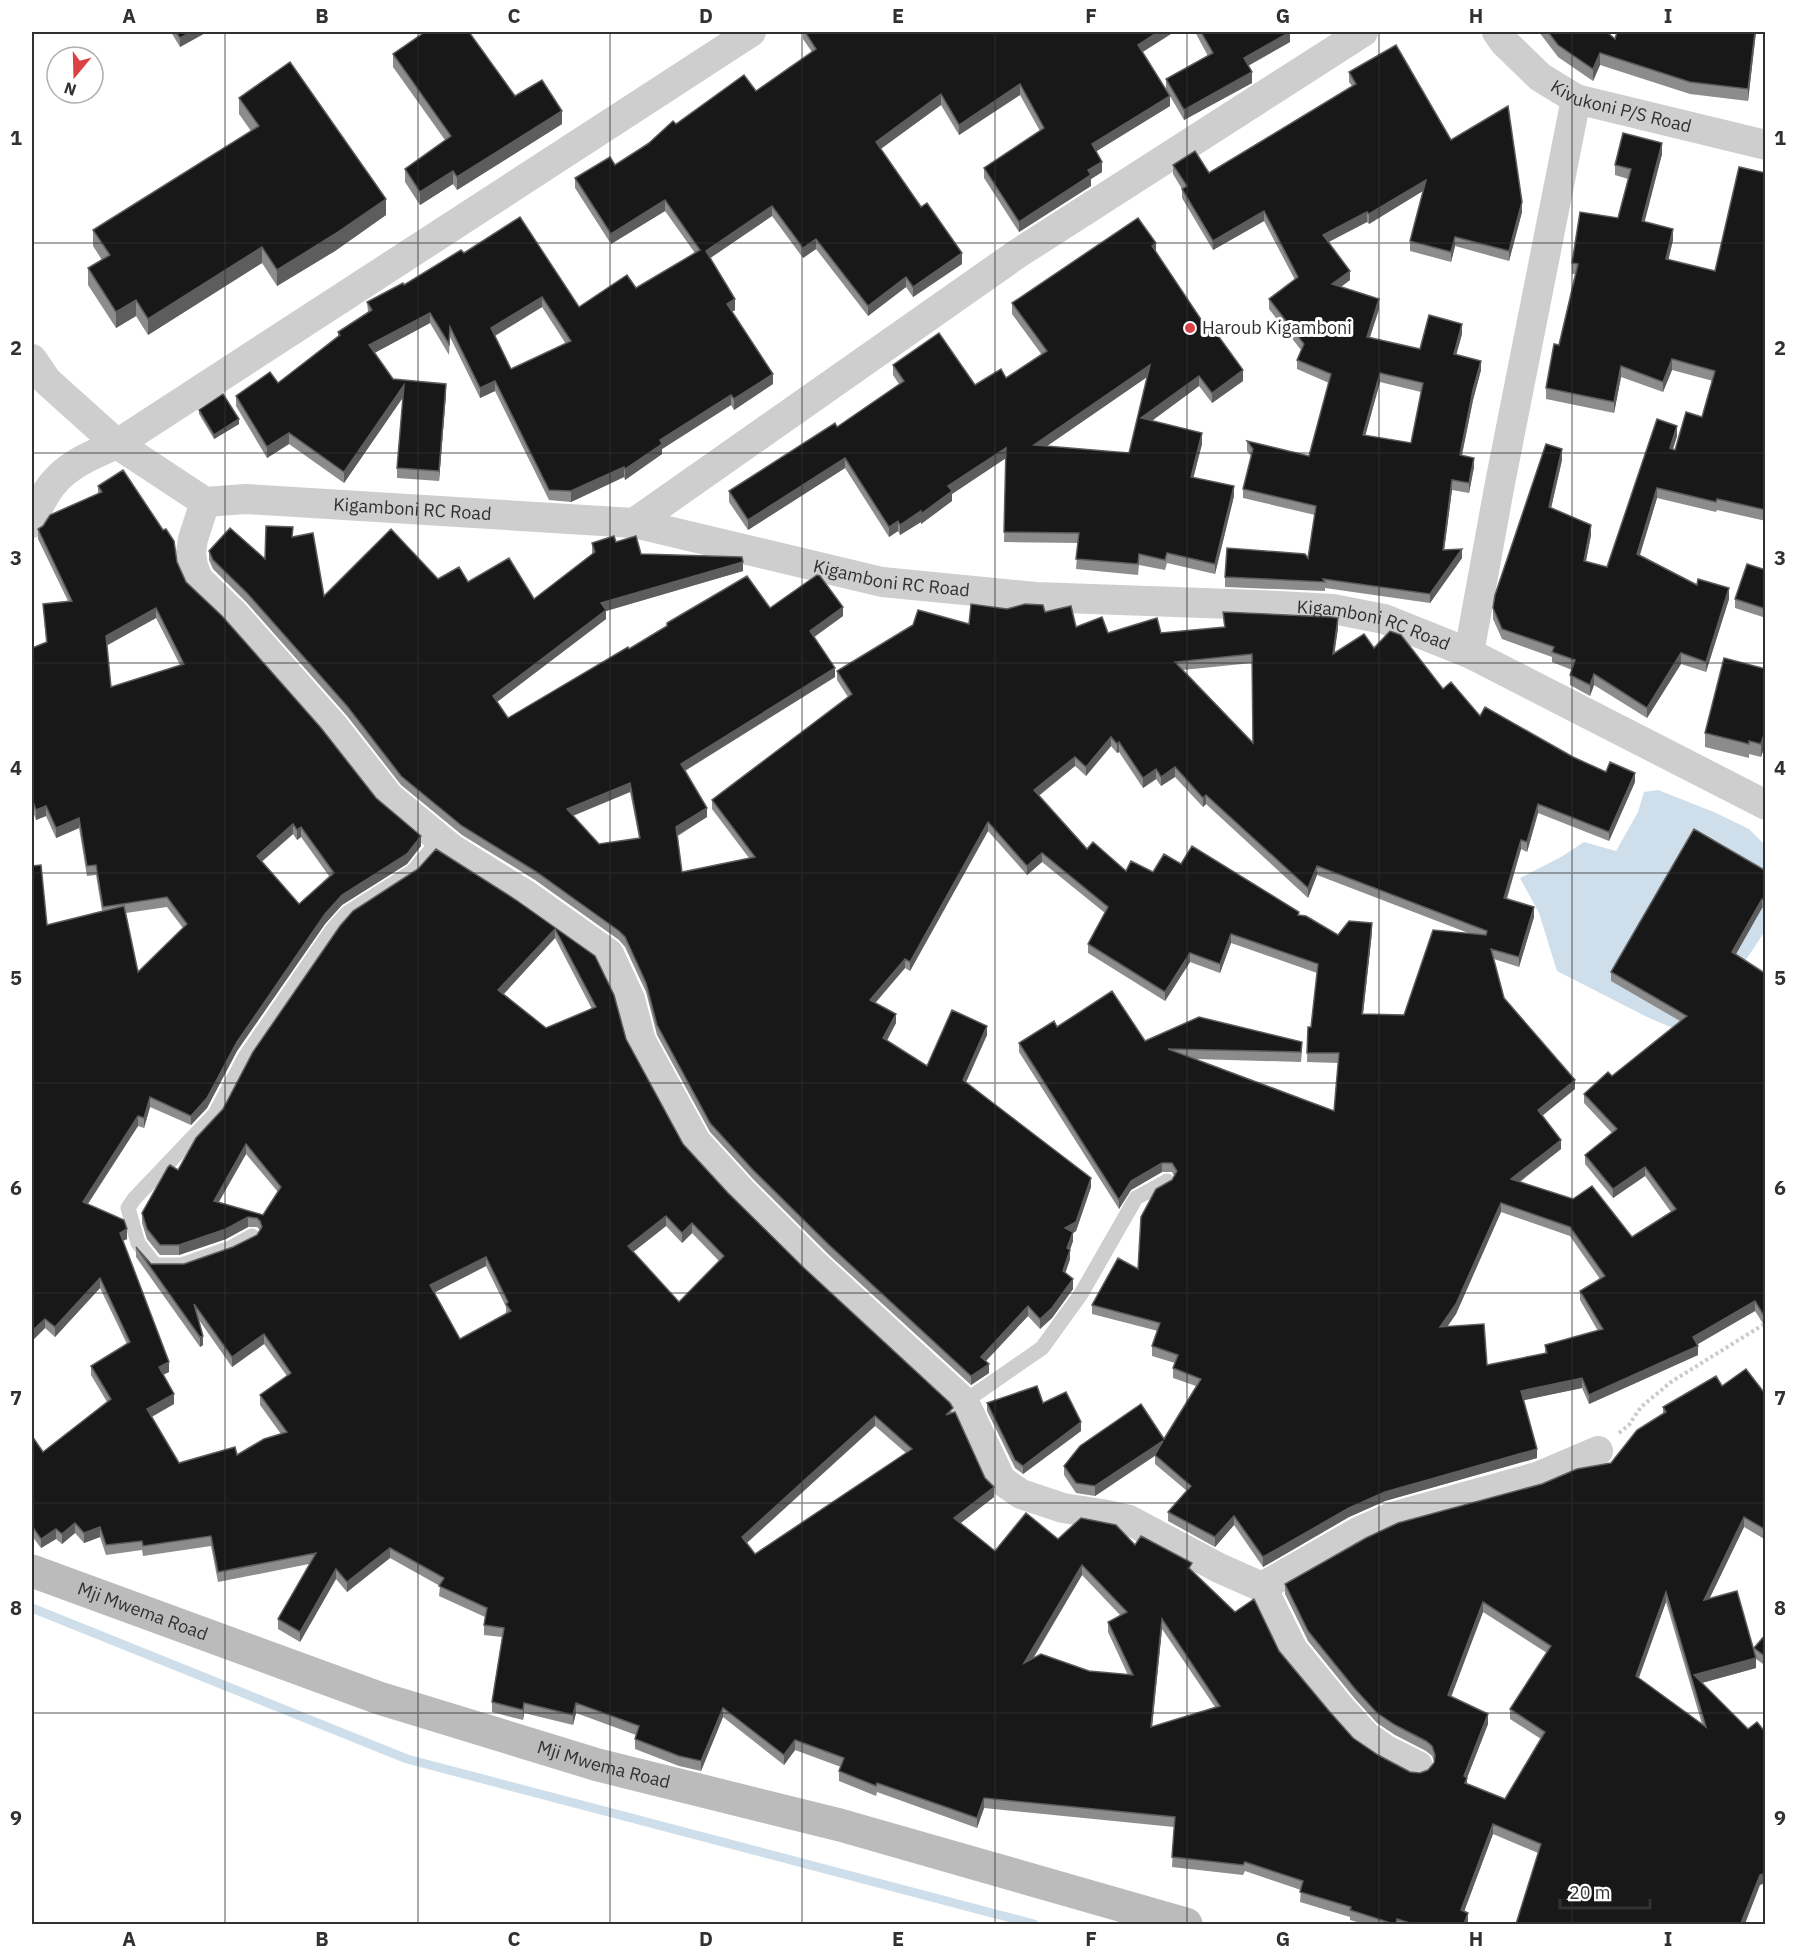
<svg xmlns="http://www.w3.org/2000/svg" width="1797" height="1956" font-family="'IBM Plex Sans',sans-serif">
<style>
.water{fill:#cedfeb}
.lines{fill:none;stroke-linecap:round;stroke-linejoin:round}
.stream{stroke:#cedfeb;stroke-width:9}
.path{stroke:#cbcbcb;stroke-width:4;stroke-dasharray:3 3;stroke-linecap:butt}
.lane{stroke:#cecece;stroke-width:15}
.street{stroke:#cecece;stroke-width:30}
.secondary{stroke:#bbb;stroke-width:33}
.wall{fill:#8c8c8c;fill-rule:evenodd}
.shaded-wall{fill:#5d5d5d}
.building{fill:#181818;stroke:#5d5d5d;stroke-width:1.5;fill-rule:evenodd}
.grid{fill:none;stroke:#313131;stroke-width:1.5;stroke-opacity:0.55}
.poi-dot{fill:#db4045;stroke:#fff;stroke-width:2}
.labels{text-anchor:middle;stroke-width:6;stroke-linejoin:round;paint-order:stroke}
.street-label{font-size:18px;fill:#313131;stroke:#fff}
.poi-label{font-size:18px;fill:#313131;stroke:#fff;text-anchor:start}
.neatline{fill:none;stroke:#313131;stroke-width:2}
.grid-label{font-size:20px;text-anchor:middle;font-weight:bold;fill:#313131}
</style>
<rect width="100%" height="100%" fill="#fff"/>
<polygon class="water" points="1658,790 1714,812 1749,829 1765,845 1765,931 1695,1037 1649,1018 1557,971 1539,913 1520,878 1561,857 1584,842 1616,851 1638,812 1644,792"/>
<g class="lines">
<polyline class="stream" points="32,1608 407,1759 1034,1924"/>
<polyline class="path" points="1619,1433 1629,1425 1641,1407 1671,1382 1766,1323"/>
<g class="lane">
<polyline points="252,1236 230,1248 181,1265 155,1265 138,1243 128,1208 134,1199 215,1114 245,1057 332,930 347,913 413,871 440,839"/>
<polyline points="964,1402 1042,1348 1081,1294 1136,1198 1167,1181"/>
</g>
<g class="street">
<path id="s1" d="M 1497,32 L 1504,42 L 1540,77 L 1576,99 L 1766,145"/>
<path id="s2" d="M 32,359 L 47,381 L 117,444 L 205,502 L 246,499 L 634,523 L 882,582 L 1036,597 L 1259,605 L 1333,609 L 1384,619 L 1469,653 L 1766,805"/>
<polyline points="205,502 193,539 191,553 193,566 198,579 234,614 334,727 389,797 452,849 526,895 609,954 630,999 641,1041 696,1142 741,1191 816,1266 964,1402 1001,1480 1021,1494 1063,1508 1102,1514 1129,1520 1219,1568 1262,1587 1293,1650 1342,1710 1366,1736 1386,1750 1418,1766"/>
<path d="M 32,523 C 49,474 73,463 117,444 L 751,32"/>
<polyline points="634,523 1017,254 1363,32"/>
<polyline points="1469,653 1500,483 1576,99"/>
<polyline points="1262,1587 1358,1532 1392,1517 1537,1477 1598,1451"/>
</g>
<path class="secondary" id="s3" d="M 32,1571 L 379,1698 L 598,1765 L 840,1825 L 1186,1924"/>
</g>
<g class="wall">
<polygon points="171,32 207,32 180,47"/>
<path d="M 803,32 L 1174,32 L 1142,52 L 1166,90 L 1166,79 L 1208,56 L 1195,32 L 1290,32 L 1290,42 L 1248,66 L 1252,83 L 1184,120 L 1170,96 L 1170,106 L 1096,151 L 1102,172 L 1091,179 L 1091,186 L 1019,232 L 984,178 L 984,168 L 1040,131 L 1020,95 L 959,135 L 941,105 L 881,149 L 962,264 L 913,297 L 906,287 L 868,316 L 816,249 L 803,258 L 772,216 L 710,258 L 735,310 L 732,312 L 773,384 L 734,410 L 731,405 L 662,449 L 662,454 L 625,480 L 624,477 L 571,502 L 549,500 L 495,391 L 480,398 L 450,337 L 449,355 L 430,323 L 374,353 L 393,379 L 446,394 L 439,481 L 397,478 L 397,468 L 403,397 L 344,483 L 289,444 L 267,458 L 236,406 L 236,396 L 278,383 L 338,336 L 338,332 L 368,312 L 367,302 L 404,285 L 464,253 L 579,307 L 636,288 L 695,253 L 665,211 L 611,244 L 575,188 L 575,178 L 615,165 L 676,124 L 756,91 L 812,52 L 803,39 ZM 542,307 L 566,344 L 511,369 L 495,336 Z"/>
<polygon points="1539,32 1607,32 1615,39 1617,32 1756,32 1748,101 1690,94 1600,65 1593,81 1558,57"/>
<polygon points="393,54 515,96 562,124 457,190 453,184 420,205 405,182 405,169 445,140 393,67"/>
<path d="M 1349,72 L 1451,140 L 1522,212 L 1509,261 L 1455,246 L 1451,262 L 1410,251 L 1410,241 L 1423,191 L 1369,224 L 1367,222 L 1328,242 L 1350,280 L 1341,287 L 1379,309 L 1370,337 L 1420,349 L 1462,334 L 1456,354 L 1481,370 L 1473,400 L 1462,455 L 1474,467 L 1469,493 L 1452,490 L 1444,550 L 1462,558 L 1430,603 L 1325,588 L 1325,591 L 1225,587 L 1225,577 L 1308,558 L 1315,515 L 1243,498 L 1243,489 L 1251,456 L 1247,451 L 1247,441 L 1309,456 L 1329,383 L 1297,369 L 1297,360 L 1301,350 L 1269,309 L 1269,299 L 1295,280 L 1264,221 L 1213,250 L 1182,198 L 1182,189 L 1173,174 L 1173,165 L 1209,173 L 1352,86 L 1349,82 ZM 1380,382 L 1421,392 L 1411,443 L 1365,435 Z"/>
<polygon points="239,98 386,215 335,251 277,286 262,263 148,335 136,316 116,328 88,285 88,268 102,260 93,246 93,230 251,131 239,114"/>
<polygon points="1662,154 1644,222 1673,240 1668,260 1715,271 1766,173 1766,521 1717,510 1716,512 1657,498 1640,555 1697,585 1729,599 1706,672 1681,664 1647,718 1594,685 1590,696 1570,685 1570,675 1572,670 1552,662 1552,657 1502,639 1493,619 1493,608 1562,460 1551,508 1591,535 1586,561 1607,567 1677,436 1673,449 1675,450 1702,417 1713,381 1672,370 1663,392 1621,377 1614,413 1546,399 1546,388 1559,345 1575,274 1572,274 1572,263 1618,218 1628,179 1615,175 1615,165"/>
<path d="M 1156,253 L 1243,381 L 1212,403 L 1199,386 L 1151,421 L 1202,444 L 1193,478 L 1234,496 L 1215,574 L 1167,563 L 1165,570 L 1139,565 L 1138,575 L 1076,569 L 1078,543 L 1004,542 L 1006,458 L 952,494 L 952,501 L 921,524 L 921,522 L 900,535 L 898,531 L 889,537 L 845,468 L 748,530 L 729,502 L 729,491 L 837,427 L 899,384 L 893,375 L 893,365 L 975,385 L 1006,378 L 1042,355 L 1012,314 L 1012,303 ZM 1147,377 L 1129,453 L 1047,446 Z"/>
<polygon points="199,410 239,424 214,439 199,414"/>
<path d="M 98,486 L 177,562 L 186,582 L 376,798 L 421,846 L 407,864 L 342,905 L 325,924 L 237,1051 L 207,1108 L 191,1125 L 150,1107 L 144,1128 L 138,1126 L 88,1204 L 127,1239 L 123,1241 L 169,1372 L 163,1374 L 174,1404 L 152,1417 L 179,1463 L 237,1455 L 281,1434 L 260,1405 L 260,1395 L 287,1376 L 264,1344 L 232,1367 L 199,1320 L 203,1345 L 200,1347 L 136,1257 L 136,1247 L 151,1264 L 184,1264 L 233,1247 L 257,1235 L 260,1230 L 257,1227 L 248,1227 L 226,1239 L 179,1255 L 160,1255 L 147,1239 L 142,1223 L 142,1213 L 178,1170 L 223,1109 L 418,869 L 436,849 L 595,956 L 626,1039 L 683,1144 L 728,1193 L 804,1268 L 953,1413 L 994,1497 L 961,1523 L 995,1551 L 1058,1539 L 1135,1545 L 1192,1571 L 1235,1612 L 1279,1651 L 1329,1711 L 1353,1738 L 1378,1755 L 1410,1772 L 1420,1773 L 1428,1770 L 1434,1763 L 1434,1761 L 1432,1756 L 1426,1751 L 1395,1735 L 1377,1723 L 1355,1699 L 1308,1641 L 1285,1594 L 1285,1584 L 1542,1484 L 1611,1463 L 1663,1414 L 1663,1407 L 1722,1386 L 1766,1395 L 1766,1540 L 1744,1527 L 1709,1599 L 1754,1652 L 1754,1648 L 1766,1634 L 1766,1666 L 1756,1659 L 1756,1668 L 1702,1683 L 1760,1885 L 1538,1853 L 1493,1834 L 1464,1911 L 1468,1923 L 1468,1924 L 1364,1924 L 1350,1920 L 1350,1917 L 1300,1902 L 1301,1890 L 1245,1871 L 1243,1875 L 1172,1867 L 1174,1827 L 984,1808 L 977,1828 L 877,1792 L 876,1796 L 839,1781 L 839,1771 L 841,1767 L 795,1750 L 784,1765 L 723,1717 L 701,1771 L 679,1766 L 635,1749 L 635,1739 L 636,1735 L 576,1713 L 573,1725 L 524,1713 L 523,1720 L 492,1712 L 492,1702 L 502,1637 L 484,1635 L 484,1625 L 485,1617 L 439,1596 L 440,1586 L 390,1558 L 347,1592 L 336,1579 L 300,1642 L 278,1629 L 278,1619 L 309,1564 L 218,1582 L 211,1546 L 143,1556 L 142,1550 L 106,1555 L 100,1537 L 84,1543 L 75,1533 L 62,1544 L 56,1539 L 41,1548 L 32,1536 L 32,1436 L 43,1452 L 107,1402 L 91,1375 L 91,1366 L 127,1344 L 100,1288 L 55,1337 L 45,1328 L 32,1341 L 47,925 L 102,911 L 96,875 L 87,876 L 79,828 L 56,838 L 46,816 L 36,820 L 32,809 L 32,648 L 46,642 L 43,604 L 68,601 L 38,539 L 38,529 L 98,494 ZM 156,618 L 180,665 L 111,687 L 107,645 ZM 293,834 L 297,840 L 301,837 L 329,876 L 299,904 L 262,861 ZM 167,907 L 183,928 L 138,972 L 126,913 ZM 555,938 L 592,1009 L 546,1028 L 504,994 ZM 246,1154 L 278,1192 L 263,1215 L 219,1202 ZM 666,1226 L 682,1243 L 692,1233 L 719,1261 L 679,1302 L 633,1252 ZM 486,1266 L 506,1307 L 506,1313 L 460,1339 L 434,1292 ZM 875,1426 L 906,1453 L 755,1554 L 747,1543 ZM 1082,1575 L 1121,1616 L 1108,1622 L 1108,1632 L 1128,1675 L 1089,1671 L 1033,1659 ZM 1666,1602 L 1702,1724 L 1638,1678 ZM 1483,1612 L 1547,1653 L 1510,1709 L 1510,1719 L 1541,1739 L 1505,1799 L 1467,1784 L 1467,1778 L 1488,1724 L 1451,1697 ZM 1162,1629 L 1215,1707 L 1152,1727 L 1156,1687 Z"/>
<path d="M 293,536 L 324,596 L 438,579 L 468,582 L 534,599 L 592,554 L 592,543 L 616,542 L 641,554 L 743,571 L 606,611 L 606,619 L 497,702 L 508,718 L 629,649 L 770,608 L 843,616 L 814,637 L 835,677 L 685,771 L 707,817 L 678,836 L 682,872 L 749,858 L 712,809 L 712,800 L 848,697 L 837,680 L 837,671 L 969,624 L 1007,609 L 1045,612 L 1076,627 L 1108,633 L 1161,633 L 1224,627 L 1223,612 L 1338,628 L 1334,653 L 1374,648 L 1443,689 L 1480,716 L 1606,772 L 1635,782 L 1609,841 L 1538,813 L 1527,852 L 1521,849 L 1507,899 L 1534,917 L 1519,967 L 1494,959 L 1504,998 L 1575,1089 L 1542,1116 L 1561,1149 L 1520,1182 L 1632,1237 L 1671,1212 L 1645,1176 L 1613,1198 L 1585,1164 L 1585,1155 L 1612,1133 L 1584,1103 L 1584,1094 L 1612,1076 L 1680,1021 L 1611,981 L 1611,972 L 1766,871 L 1766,909 L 1762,908 L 1736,954 L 1766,974 L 1764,1325 L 1755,1311 L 1697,1344 L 1698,1355 L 1589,1404 L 1582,1388 L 1523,1400 L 1537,1458 L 1385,1501 L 1349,1517 L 1263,1567 L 1234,1525 L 1215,1547 L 1168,1521 L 1168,1512 L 1187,1491 L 1155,1464 L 1155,1456 L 1095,1496 L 1076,1493 L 1064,1475 L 1064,1466 L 1164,1439 L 1196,1386 L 1173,1378 L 1173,1368 L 1175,1363 L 1152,1356 L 1152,1346 L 1158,1331 L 1092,1314 L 1092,1305 L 1138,1269 L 1174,1176 L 1172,1172 L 1162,1172 L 1131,1190 L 1119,1209 L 1019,1052 L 1019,1043 L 1057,1027 L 1145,1041 L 1302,1051 L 1301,1062 L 1195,1059 L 1334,1111 L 1338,1063 L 1307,1062 L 1308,1027 L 1311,1027 L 1317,973 L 1231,943 L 1220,973 L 1190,962 L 1165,1001 L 1088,953 L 1088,944 L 1105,913 L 1042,862 L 1027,875 L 988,831 L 910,971 L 905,968 L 875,1003 L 896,1023 L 887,1041 L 927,1066 L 987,1035 L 966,1082 L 1091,1187 L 1076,1231 L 1073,1233 L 1073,1241 L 1070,1250 L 1070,1259 L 1065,1273 L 1073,1289 L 1052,1318 L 1040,1329 L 1028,1316 L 986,1361 L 989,1373 L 971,1385 L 828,1254 L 753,1179 L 710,1132 L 657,1035 L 646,992 L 625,947 L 619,940 L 535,880 L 462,835 L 401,785 L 347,716 L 247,603 L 213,569 L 209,560 L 209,551 L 265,559 ZM 1252,663 L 1253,743 L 1183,670 ZM 1111,746 L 1117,753 L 1119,752 L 1143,788 L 1156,779 L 1161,786 L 1175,777 L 1203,807 L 1206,804 L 1308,898 L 1317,875 L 1471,934 L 1404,1015 L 1363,1014 L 1372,932 L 1338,935 L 1299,915 L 1181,864 L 1153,872 L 1126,871 L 1087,849 L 1039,796 L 1075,766 L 1086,776 ZM 630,792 L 639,838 L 599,844 L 573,816 ZM 1501,1212 L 1570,1236 L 1600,1279 L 1580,1291 L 1580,1300 L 1598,1331 L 1545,1345 L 1545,1354 L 1487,1365 L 1447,1327 L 1456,1314 Z"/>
<polygon points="1766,570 1766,618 1735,608 1735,599"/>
<polygon points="1766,669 1766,742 1761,757 1749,754 1749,758 1705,747 1705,733"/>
<polygon points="987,1403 1043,1403 1081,1431 1023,1474 1015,1468 987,1411"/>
</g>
<g class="shaded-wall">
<polygon points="191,32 207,32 180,47 180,38"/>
<polygon points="1158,32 1174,32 1138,55 1138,45"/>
<polygon points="1290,32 1290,42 1244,68 1244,58"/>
<polygon points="1755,32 1756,32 1748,101 1748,89"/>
<polygon points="1600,53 1600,65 1593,81 1593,69"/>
<polygon points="1252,72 1252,83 1184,120 1184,110"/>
<polygon points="1020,84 1020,95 959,135 959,125"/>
<polygon points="941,94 941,105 876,152 876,142"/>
<polygon points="1170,96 1170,106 1092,154 1092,144"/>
<polygon points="562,111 562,124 457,190 457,177"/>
<polygon points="1662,143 1662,154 1642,232 1642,221"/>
<polygon points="1102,162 1102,172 1091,179 1091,186 1019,232 1019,222 1088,170"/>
<polygon points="453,171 453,184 420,205 420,192"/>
<polygon points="1426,180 1426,189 1369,224 1369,214"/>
<polygon points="386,199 386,215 335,251 277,286 277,270"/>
<polygon points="665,200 665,211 611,244 611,234"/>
<polygon points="1522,202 1522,212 1509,261 1509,251"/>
<polygon points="772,206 772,216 706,261 706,251"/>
<polygon points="1264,211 1264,221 1213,250 1213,241"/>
<polygon points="1367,212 1367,222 1323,245 1323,235"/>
<polygon points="1673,229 1673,240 1666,270 1666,259"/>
<polygon points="1455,237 1455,246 1451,262 1451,252"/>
<polygon points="816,239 816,249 803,258 803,248"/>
<polygon points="1156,243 1156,253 1152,246"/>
<polygon points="262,247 262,263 148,335 148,319"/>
<polygon points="962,253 962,264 913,297 913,287"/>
<polygon points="1350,271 1350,280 1332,293 1332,284"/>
<polygon points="906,277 906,287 868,316 868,306"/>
<polygon points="542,297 542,307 491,338 491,328"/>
<polygon points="735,299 735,310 727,315 727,304"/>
<polygon points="1379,299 1379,309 1367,346 1367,337"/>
<polygon points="136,300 136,316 116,328 116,312"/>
<polygon points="430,313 430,323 369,356 369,345"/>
<polygon points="1462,324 1462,334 1454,363 1454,354"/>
<polygon points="1672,359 1672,370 1663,392 1663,382"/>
<polygon points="1481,361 1481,370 1473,400 1460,464 1460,455 1473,390"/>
<polygon points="1150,365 1150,375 1034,455 1034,445"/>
<polygon points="1621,366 1621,377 1614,413 1614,402"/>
<polygon points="1243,370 1243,381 1212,403 1212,393"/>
<polygon points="1380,373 1380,382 1363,444 1363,435"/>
<polygon points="773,374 773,384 734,410 734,399"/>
<polygon points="1199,376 1199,386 1141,429 1141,418"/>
<polygon points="495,381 495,391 480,398 480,388"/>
<polygon points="446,384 446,394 439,481 439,471"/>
<polygon points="404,385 404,396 344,483 344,472"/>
<polygon points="731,395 731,405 662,449 662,454 625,480 625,469 660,440"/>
<polygon points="239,419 239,424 214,439 214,435"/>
<polygon points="1677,426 1677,436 1670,458 1670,448"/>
<polygon points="289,433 289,444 267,458 267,447"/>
<polygon points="1202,433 1202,444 1191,487 1191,477"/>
<polygon points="1006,448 1006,458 952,494 952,501 921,524 921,522 900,535 900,525 948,486"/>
<polygon points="1562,449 1562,460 1549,517 1549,507"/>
<polygon points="845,458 845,468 748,530 748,520"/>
<polygon points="1474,458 1474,467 1469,493 1469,483"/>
<polygon points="624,467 624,477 571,502 571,491"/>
<polygon points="1452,480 1452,490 1443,559 1443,550"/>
<polygon points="1234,486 1234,496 1215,574 1215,564"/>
<polygon points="1657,488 1657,498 1637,564 1637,554"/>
<polygon points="898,521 898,531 889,537 889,527"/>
<polygon points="1591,525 1591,535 1584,571 1584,561"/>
<polygon points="1462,549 1462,558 1430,603 1430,594"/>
<polygon points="743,562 743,571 606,611 606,619 493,705 493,696 601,603"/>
<polygon points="1729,588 1729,599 1706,672 1706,662"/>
<polygon points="843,607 843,616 810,640 810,631"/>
<polygon points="156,608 156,618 106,646 106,636"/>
<polygon points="1338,618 1338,628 1333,664 1333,654"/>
<polygon points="1681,653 1681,664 1647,718 1647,708"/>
<polygon points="835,668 835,677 681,773 681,764"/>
<polygon points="1594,674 1594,685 1590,696 1590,685"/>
<polygon points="1766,728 1766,742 1761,757 1761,744"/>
<polygon points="1111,737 1111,746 1086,776 1086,767"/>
<polygon points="1119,742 1119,752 1117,753 1117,744"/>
<polygon points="1075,757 1075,766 1034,799 1034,790"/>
<polygon points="1175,767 1175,777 1161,786 1161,777"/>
<polygon points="1156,769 1156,779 1143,788 1143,778"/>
<polygon points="1635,773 1635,782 1609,841 1609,832"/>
<polygon points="630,783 630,792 567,818 567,809"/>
<polygon points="1206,795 1206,804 1203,807 1203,798"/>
<polygon points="1538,804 1538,813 1527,852 1527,842"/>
<polygon points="46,806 46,816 36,820 36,810"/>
<polygon points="707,808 707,817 676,836 676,827"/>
<polygon points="79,818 79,828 56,838 56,828"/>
<polygon points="988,822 988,831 910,971 910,962"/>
<polygon points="293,824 293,834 257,866 257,856"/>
<polygon points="301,827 301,837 297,840 297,830"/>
<polygon points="421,836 421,846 407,864 342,905 325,924 237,1051 207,1108 191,1125 191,1116 237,1042 325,914 342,895"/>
<polygon points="1521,840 1521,849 1504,907 1504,898"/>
<polygon points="1042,853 1042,862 1027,875 1027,866"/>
<polygon points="1317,866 1317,875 1308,898 1308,888"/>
<polygon points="1762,899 1762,908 1732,961 1732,952"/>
<polygon points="1534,907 1534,917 1519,967 1519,957"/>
<polygon points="1372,923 1372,932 1362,1023 1362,1014"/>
<polygon points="555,929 555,938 498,1000 498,990"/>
<polygon points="1231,934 1231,943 1220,973 1220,964"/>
<polygon points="1190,953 1190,962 1165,1001 1165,992"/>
<polygon points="905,959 905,968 870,1009 870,1000"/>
<polygon points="896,1014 896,1023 883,1047 883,1038"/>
<polygon points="987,1026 987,1035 963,1089 963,1080"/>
<polygon points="1575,1080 1575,1089 1538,1119 1538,1110"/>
<polygon points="150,1097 150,1107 144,1128 144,1118"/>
<polygon points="138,1116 138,1126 83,1211 83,1202"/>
<polygon points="1561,1140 1561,1149 1511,1188 1511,1179"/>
<polygon points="246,1144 246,1154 214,1210 214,1201"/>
<polygon points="1162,1163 1162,1172 1131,1190 1119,1209 1119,1200 1131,1181"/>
<polygon points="1645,1167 1645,1176 1613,1198 1613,1189"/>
<polygon points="1091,1178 1091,1187 1076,1231 1073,1233 1073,1241 1067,1258 1065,1228"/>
<polygon points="1501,1203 1501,1212 1456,1314 1440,1337 1440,1327"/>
<polygon points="666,1216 666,1226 628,1256 628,1246"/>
<polygon points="248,1217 248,1227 226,1239 179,1255 179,1245"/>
<polygon points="692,1223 692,1233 682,1243 682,1233"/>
<polygon points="127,1229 127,1239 120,1242 120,1233"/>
<polygon points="1070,1250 1070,1259 1063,1280 1063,1271"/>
<polygon points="486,1257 486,1266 430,1295 430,1285"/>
<polygon points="100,1278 100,1288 55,1337 55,1327"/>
<polygon points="1073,1279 1073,1289 1052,1318 1040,1329 1040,1319"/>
<polygon points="1755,1301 1755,1311 1693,1347 1693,1337"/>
<polygon points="1028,1306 1028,1316 981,1366 981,1357"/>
<polygon points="1766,1315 1766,1324 1764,1325 1764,1316"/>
<polygon points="45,1319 45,1328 32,1341 32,1331"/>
<polygon points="264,1334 264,1344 232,1367 232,1357"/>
<polygon points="203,1336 203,1345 200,1347 200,1337"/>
<polygon points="1698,1346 1698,1355 1589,1404 1589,1395"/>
<polygon points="169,1362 169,1372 159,1377 159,1367"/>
<polygon points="989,1364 989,1373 971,1385 971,1376"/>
<polygon points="1582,1378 1582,1388 1521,1401 1521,1391"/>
<polygon points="174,1394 174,1404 147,1419 147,1409"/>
<polygon points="875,1416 875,1426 742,1547 742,1537"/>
<polygon points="1081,1422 1081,1431 1023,1474 1023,1466"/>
<polygon points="1163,1441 1163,1450 1095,1496 1095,1486"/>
<polygon points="1537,1449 1537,1458 1385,1501 1349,1517 1263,1567 1263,1557 1349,1508 1385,1492"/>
<polygon points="994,1487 994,1497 954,1528 954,1518"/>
<polygon points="1234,1516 1234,1525 1215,1547 1215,1537"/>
<polygon points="1744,1517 1744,1527 1704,1610 1704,1600"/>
<polygon points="75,1523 75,1533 62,1544 62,1534"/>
<polygon points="100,1527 100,1537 84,1543 84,1533"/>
<polygon points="56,1529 56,1539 41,1548 41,1539"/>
<polygon points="390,1548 390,1558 347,1592 347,1582"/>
<polygon points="1082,1565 1082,1575 1024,1673 1024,1663"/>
<polygon points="336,1569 336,1579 300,1642 300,1632"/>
<polygon points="1666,1592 1666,1602 1636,1686 1636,1676"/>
<polygon points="1483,1602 1483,1612 1448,1705 1448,1695"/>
<polygon points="1162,1619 1162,1629 1151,1737 1151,1727"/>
<polygon points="1756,1658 1756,1668 1694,1685 1694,1675"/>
<polygon points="524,1703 524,1713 523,1720 523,1710"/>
<polygon points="576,1703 576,1713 573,1725 573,1715"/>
<polygon points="723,1708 723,1717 701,1771 701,1761"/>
<polygon points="1488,1714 1488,1724 1465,1783 1467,1778 1467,1788 1465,1793 1464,1776"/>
<polygon points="795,1740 795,1750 784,1765 784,1755"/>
<polygon points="984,1798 984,1808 977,1828 977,1818"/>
<polygon points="1493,1824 1493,1834 1461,1920 1461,1910"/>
<polygon points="1766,1873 1766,1883 1760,1885 1745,1924 1741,1923 1760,1875"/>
<polygon points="1468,1913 1468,1924 1464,1924"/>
</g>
<g class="building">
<polygon points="176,32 191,32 180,38"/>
<polygon points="425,32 469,32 515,96 542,80 562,111 457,177 453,171 420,192 405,169 451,136 393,54"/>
<path d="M 805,32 L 1158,32 L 1138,45 L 1170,96 L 1092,144 L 1102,162 L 1088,170 L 1091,175 L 1019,222 L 984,168 L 1044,128 L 1020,84 L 959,125 L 941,94 L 876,142 L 921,207 L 927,203 L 962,253 L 913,287 L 906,277 L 868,306 L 816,239 L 803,248 L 772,206 L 706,251 L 735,299 L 727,304 L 773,374 L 734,399 L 731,395 L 660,440 L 662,444 L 625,469 L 624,467 L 571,491 L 549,490 L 495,381 L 480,388 L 450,327 L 449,344 L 430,313 L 369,345 L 393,379 L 446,384 L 439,471 L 397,468 L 404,385 L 344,472 L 289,433 L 267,447 L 236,396 L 270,372 L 278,383 L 340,335 L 338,332 L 372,310 L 367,302 L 403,283 L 404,285 L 461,250 L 464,253 L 520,217 L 579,307 L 627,275 L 636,288 L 700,250 L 665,200 L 611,234 L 575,178 L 610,157 L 615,165 L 648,144 L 673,121 L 676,124 L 744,75 L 756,91 L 816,49 ZM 542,297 L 571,341 L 511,369 L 491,328 Z"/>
<polygon points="1201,32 1290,32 1244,58 1252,72 1184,110 1166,79 1213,53"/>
<polygon points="1548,32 1607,32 1615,39 1617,32 1755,32 1748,89 1690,82 1600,53 1593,69 1558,45"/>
<path d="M 1396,45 L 1451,140 L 1508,106 L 1522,202 L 1509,251 L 1455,237 L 1451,252 L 1410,241 L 1426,180 L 1369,214 L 1367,212 L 1323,235 L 1350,271 L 1332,284 L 1379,299 L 1367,337 L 1420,349 L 1429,315 L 1462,324 L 1454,354 L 1481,361 L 1473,390 L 1460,455 L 1474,458 L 1469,483 L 1452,480 L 1443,550 L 1462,549 L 1430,594 L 1323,579 L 1325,582 L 1225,577 L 1227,548 L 1305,554 L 1308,558 L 1316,506 L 1243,489 L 1253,449 L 1247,441 L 1309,456 L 1331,374 L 1297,360 L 1304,344 L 1269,299 L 1298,277 L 1264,211 L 1213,241 L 1182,189 L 1187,186 L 1173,165 L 1195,151 L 1209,173 L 1356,84 L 1349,72 ZM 1380,373 L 1423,383 L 1411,443 L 1363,435 Z"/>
<polygon points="290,62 386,199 335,234 277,270 262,247 148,319 136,300 116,312 88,268 110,255 93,230 259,126 239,98"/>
<polygon points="1623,133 1662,143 1642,221 1673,229 1666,259 1715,271 1739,167 1766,173 1766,510 1717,499 1716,502 1657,488 1637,554 1697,585 1698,579 1729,588 1706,662 1681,653 1647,708 1594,674 1590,685 1570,675 1575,660 1552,652 1554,647 1502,629 1493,608 1495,595 1546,444 1562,449 1549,507 1591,525 1584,561 1607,567 1657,419 1677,426 1670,448 1675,450 1686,412 1702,417 1715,371 1672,359 1663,382 1621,366 1614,402 1546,388 1554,344 1559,345 1578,264 1572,263 1580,212 1618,218 1631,169 1615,165"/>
<path d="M 1138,218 L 1156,243 L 1152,246 L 1210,333 L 1214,330 L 1243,370 L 1212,393 L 1199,376 L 1141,418 L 1202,433 L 1191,477 L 1234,486 L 1215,564 L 1167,553 L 1165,560 L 1139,554 L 1138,564 L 1076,559 L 1079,533 L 1004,532 L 1006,448 L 948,486 L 952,491 L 921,514 L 921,511 L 900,525 L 898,521 L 889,527 L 845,458 L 748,520 L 729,491 L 835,423 L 837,427 L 904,381 L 893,365 L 939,333 L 975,385 L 1001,369 L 1006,378 L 1047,351 L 1012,303 ZM 1150,365 L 1129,453 L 1034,445 Z"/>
<polygon points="223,394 239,419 214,435 199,410"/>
<path d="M 123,470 L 163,530 L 166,529 L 174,541 L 177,562 L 186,582 L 222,616 L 321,728 L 376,798 L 421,836 L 407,854 L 342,895 L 325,914 L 237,1042 L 207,1098 L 191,1116 L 150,1097 L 144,1118 L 138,1116 L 83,1202 L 124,1220 L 127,1229 L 120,1233 L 169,1362 L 159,1367 L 174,1394 L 147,1409 L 179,1463 L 235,1447 L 237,1455 L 264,1439 L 287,1432 L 260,1395 L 291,1373 L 264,1334 L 232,1357 L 194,1304 L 203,1336 L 200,1337 L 136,1247 L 151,1264 L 184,1264 L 233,1247 L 257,1235 L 262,1227 L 260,1221 L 257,1218 L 248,1217 L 226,1229 L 179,1245 L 160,1245 L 147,1229 L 142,1213 L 168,1167 L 170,1165 L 178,1170 L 196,1138 L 223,1109 L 253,1052 L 340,926 L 353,911 L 418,869 L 436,849 L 516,900 L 595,956 L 614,995 L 626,1039 L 683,1144 L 728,1193 L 804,1268 L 950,1403 L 953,1408 L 946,1415 L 955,1412 L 985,1478 L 994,1487 L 954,1518 L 995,1551 L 1026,1513 L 1058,1539 L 1081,1518 L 1116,1525 L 1135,1545 L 1141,1536 L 1192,1563 L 1189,1568 L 1235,1612 L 1254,1599 L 1279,1651 L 1329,1711 L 1353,1738 L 1378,1755 L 1410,1772 L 1420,1773 L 1428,1770 L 1434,1763 L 1435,1755 L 1432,1746 L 1426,1741 L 1395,1725 L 1377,1713 L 1355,1689 L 1308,1631 L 1285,1584 L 1366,1538 L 1398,1523 L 1542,1484 L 1577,1469 L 1611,1463 L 1637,1430 L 1666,1412 L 1663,1407 L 1716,1376 L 1722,1386 L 1746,1369 L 1766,1395 L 1766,1530 L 1744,1517 L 1704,1600 L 1737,1591 L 1756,1658 L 1694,1675 L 1748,1729 L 1757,1722 L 1766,1733 L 1766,1873 L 1760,1875 L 1741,1923 L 1746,1924 L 1516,1924 L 1541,1844 L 1493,1824 L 1461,1910 L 1468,1913 L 1464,1924 L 1413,1924 L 1397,1919 L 1396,1924 L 1394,1924 L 1350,1910 L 1351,1907 L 1300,1892 L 1303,1881 L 1245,1862 L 1243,1865 L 1172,1857 L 1175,1817 L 984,1798 L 977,1818 L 877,1783 L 876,1786 L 839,1771 L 844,1758 L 795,1740 L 784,1755 L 723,1708 L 701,1761 L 679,1756 L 635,1739 L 639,1726 L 576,1703 L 573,1715 L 524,1703 L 523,1710 L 492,1702 L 504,1628 L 484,1625 L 487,1608 L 439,1586 L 444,1578 L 390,1548 L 347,1582 L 336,1569 L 300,1632 L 278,1619 L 316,1553 L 218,1572 L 211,1536 L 143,1546 L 142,1541 L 106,1545 L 100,1527 L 84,1533 L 75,1523 L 62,1534 L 56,1529 L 41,1539 L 32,1526 L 32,1436 L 43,1452 L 111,1399 L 91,1366 L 130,1342 L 100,1278 L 55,1327 L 45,1319 L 32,1331 L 32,866 L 41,865 L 47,925 L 124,906 L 138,972 L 187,924 L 167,897 L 103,907 L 96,865 L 87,866 L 79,818 L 56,828 L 46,806 L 36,810 L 32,799 L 32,648 L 47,642 L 43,604 L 72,601 L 38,529 L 43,526 L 50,515 L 102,492 L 98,486 ZM 156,608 L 184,664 L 111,687 L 106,636 ZM 293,824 L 297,830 L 301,827 L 334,873 L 299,904 L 257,856 ZM 555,929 L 596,1007 L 546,1028 L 498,990 ZM 246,1144 L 281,1187 L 263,1215 L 214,1201 ZM 666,1216 L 682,1233 L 692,1223 L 724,1256 L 679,1302 L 628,1246 ZM 486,1257 L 508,1302 L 506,1304 L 511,1311 L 460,1339 L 430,1285 ZM 875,1416 L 912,1449 L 755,1554 L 742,1537 ZM 1082,1565 L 1127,1612 L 1108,1622 L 1133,1675 L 1089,1671 L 1041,1654 L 1024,1663 ZM 1666,1592 L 1706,1727 L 1636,1676 ZM 1483,1602 L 1551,1646 L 1510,1709 L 1545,1732 L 1505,1799 L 1465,1783 L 1467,1778 L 1464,1776 L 1488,1714 L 1448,1695 ZM 1162,1619 L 1220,1706 L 1151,1727 L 1156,1678 Z"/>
<path d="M 266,526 L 293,527 L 292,537 L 313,533 L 324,596 L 391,529 L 438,579 L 459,567 L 468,582 L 509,558 L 534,599 L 595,552 L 592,543 L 614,536 L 616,542 L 636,536 L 641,554 L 742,557 L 743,562 L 601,603 L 606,610 L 493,696 L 508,718 L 628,647 L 629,649 L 667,626 L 667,623 L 747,576 L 770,608 L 817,575 L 820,576 L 843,607 L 810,631 L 835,668 L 681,764 L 707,808 L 676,827 L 682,872 L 755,857 L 712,800 L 852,694 L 837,671 L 913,625 L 918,610 L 969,624 L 971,604 L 1007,609 L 1025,604 L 1043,605 L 1045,612 L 1071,606 L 1076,627 L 1102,617 L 1108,633 L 1157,618 L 1161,633 L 1225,627 L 1223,612 L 1331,617 L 1338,618 L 1333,654 L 1364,634 L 1374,648 L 1390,631 L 1401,635 L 1443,689 L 1451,682 L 1480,716 L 1485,707 L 1573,757 L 1606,772 L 1610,762 L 1635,773 L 1609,832 L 1538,804 L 1527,842 L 1521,840 L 1504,898 L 1534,907 L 1519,957 L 1491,949 L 1504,998 L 1575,1080 L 1538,1110 L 1561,1140 L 1511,1179 L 1573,1199 L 1592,1186 L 1632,1237 L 1676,1209 L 1645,1167 L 1613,1189 L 1585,1155 L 1617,1129 L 1584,1094 L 1608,1072 L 1612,1076 L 1687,1016 L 1611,972 L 1694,829 L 1766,871 L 1766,900 L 1762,899 L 1732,952 L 1766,974 L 1766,1315 L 1764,1316 L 1755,1301 L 1693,1337 L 1698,1346 L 1589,1395 L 1582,1378 L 1521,1391 L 1537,1449 L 1385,1492 L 1349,1508 L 1263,1557 L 1234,1516 L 1215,1537 L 1168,1512 L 1191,1486 L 1155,1455 L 1163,1441 L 1095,1486 L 1076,1483 L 1064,1466 L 1080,1446 L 1141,1404 L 1164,1439 L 1201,1379 L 1173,1368 L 1178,1355 L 1152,1346 L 1160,1323 L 1092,1305 L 1118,1258 L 1138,1269 L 1141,1217 L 1156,1189 L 1172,1180 L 1177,1171 L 1172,1163 L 1162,1163 L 1131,1181 L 1119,1200 L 1019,1043 L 1054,1021 L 1057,1027 L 1112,991 L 1145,1041 L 1199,1017 L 1302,1042 L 1301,1052 L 1168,1049 L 1334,1111 L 1339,1053 L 1307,1053 L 1308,1027 L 1311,1027 L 1318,964 L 1231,934 L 1220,964 L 1190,953 L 1165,992 L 1088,944 L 1108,907 L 1042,853 L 1027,866 L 988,822 L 910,962 L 905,959 L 870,1000 L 896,1014 L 883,1038 L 927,1066 L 952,1010 L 987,1026 L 963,1080 L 1091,1178 L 1076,1222 L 1065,1228 L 1073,1232 L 1067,1248 L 1070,1250 L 1063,1271 L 1073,1279 L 1052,1308 L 1040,1319 L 1028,1306 L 981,1357 L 989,1364 L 971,1376 L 828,1244 L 753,1170 L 710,1123 L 657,1025 L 646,983 L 625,937 L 619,931 L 535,871 L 462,826 L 401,776 L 347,706 L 247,593 L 213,560 L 209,551 L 230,528 L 265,559 ZM 1252,654 L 1253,743 L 1175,662 ZM 1111,737 L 1117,744 L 1119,742 L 1143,778 L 1156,769 L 1161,777 L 1175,767 L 1203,798 L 1206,795 L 1308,888 L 1317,866 L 1487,931 L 1486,935 L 1433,930 L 1404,1015 L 1362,1014 L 1372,923 L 1349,921 L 1338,935 L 1306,916 L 1298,915 L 1299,912 L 1192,846 L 1181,864 L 1164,854 L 1153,872 L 1131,861 L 1126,871 L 1093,842 L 1087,849 L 1034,790 L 1075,757 L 1086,767 ZM 630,783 L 640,838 L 599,844 L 567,809 ZM 1501,1203 L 1570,1227 L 1605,1276 L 1580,1291 L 1603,1329 L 1545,1345 L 1547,1353 L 1487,1365 L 1484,1324 L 1440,1327 L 1456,1304 Z"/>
<polygon points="1747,564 1766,570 1766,609 1735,599"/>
<polygon points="1724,658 1766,669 1766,728 1761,744 1749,741 1749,744 1705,733"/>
<polygon points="1037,1386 1043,1403 1066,1392 1081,1422 1023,1466 1015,1460 987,1403"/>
<polygon points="1766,1634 1766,1657 1754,1648"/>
</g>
<path class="grid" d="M 225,32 L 225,1924M 418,32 L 418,1924M 610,32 L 610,1924M 802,32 L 802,1924M 995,32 L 995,1924M 1187,32 L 1187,1924M 1379,32 L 1379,1924M 1572,32 L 1572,1924M 32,243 L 1766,243M 32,453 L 1766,453M 32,663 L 1766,663M 32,873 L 1766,873M 32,1083 L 1766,1083M 32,1293 L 1766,1293M 32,1503 L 1766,1503M 32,1713 L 1766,1713"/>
<circle class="poi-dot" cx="1190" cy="328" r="6"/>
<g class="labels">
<g class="street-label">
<text dy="6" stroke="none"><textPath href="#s1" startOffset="150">Kivukoni P/S Road</textPath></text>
<text dy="6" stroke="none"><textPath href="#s2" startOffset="434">Kigamboni RC Road</textPath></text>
<text dy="6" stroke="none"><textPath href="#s2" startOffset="920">Kigamboni RC Road</textPath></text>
<text dy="6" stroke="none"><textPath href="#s2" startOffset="1406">Kigamboni RC Road</textPath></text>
<text dy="6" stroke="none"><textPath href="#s3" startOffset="118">Mji Mwema Road</textPath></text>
<text dy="6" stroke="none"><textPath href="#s3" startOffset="604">Mji Mwema Road</textPath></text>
</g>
<g class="poi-label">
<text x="1202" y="334">Haroub Kigamboni</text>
</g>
</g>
<rect width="1797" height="1956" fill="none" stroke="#ffffff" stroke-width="66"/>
<g transform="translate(75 75) rotate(199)"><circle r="28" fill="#ffffff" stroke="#adadad" stroke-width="1.5"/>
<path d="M0-4.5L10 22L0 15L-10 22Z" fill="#db4045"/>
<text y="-9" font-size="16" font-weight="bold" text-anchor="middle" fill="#313131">N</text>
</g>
<path d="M1560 1899v9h90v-9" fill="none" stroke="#313131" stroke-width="3"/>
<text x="1569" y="1899" font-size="18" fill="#313131" stroke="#ffffff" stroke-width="4.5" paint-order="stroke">20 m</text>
<rect x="33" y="33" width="1731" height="1890" class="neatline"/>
<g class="grid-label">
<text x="129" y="23">A</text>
<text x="322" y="23">B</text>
<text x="514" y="23">C</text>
<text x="706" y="23">D</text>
<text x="898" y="23">E</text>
<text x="1091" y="23">F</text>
<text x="1283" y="23">G</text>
<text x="1476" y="23">H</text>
<text x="1668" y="23">I</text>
<text x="16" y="145">1</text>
<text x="1780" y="145">1</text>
<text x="16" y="355">2</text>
<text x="1780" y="355">2</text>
<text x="16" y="565">3</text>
<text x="1780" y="565">3</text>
<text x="16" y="775">4</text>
<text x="1780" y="775">4</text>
<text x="16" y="985">5</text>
<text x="1780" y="985">5</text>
<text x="16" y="1195">6</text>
<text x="1780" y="1195">6</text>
<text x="16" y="1405">7</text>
<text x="1780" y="1405">7</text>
<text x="16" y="1615">8</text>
<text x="1780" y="1615">8</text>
<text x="16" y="1825">9</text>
<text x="1780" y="1825">9</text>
<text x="129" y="1946">A</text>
<text x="322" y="1946">B</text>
<text x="514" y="1946">C</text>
<text x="706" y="1946">D</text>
<text x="898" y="1946">E</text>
<text x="1091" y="1946">F</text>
<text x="1283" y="1946">G</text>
<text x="1476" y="1946">H</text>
<text x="1668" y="1946">I</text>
</g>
</svg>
